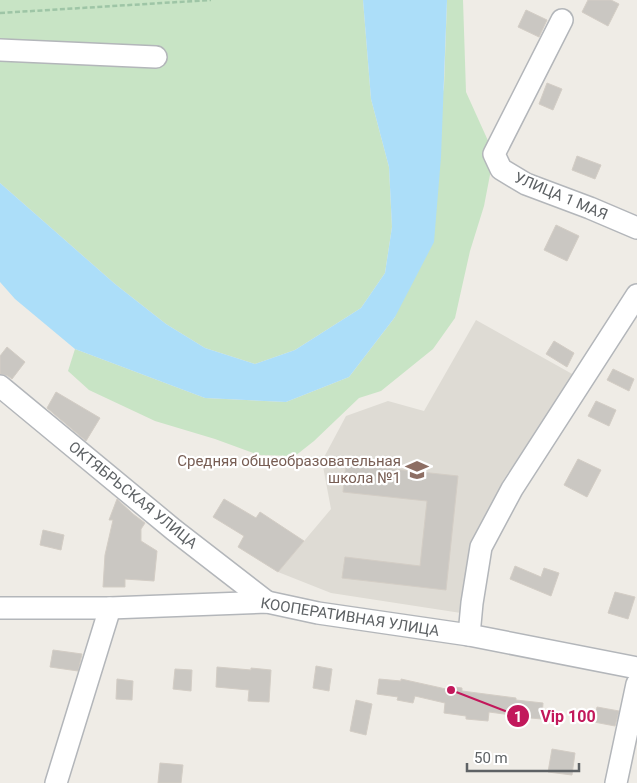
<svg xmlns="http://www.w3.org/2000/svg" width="637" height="783" font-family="Roboto,sans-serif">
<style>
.education{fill:#dedbd4}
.green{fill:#c8e4c5}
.water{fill:#acdef9}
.building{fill:#cac7c2;stroke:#d3cdc5}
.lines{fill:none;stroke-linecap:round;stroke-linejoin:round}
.minor-casing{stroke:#b3b6ba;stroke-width:24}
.path{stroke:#9ec5a6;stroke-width:2.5;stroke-dasharray:5 2.5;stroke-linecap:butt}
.minor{stroke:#fff;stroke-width:21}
.labels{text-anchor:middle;stroke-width:4.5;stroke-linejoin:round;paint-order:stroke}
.street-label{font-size:15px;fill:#5e6265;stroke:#fff}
.education-label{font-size:15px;fill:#785e54;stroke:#fff;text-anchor:end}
.leader{fill:none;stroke:#c2185b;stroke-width:2}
.callout-dot{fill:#c2185b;stroke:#fff;stroke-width:2}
.mark-label{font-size:15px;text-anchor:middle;font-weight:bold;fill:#fff}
.callout-label{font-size:16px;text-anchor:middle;font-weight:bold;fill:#c2185b;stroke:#fff;stroke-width:4.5;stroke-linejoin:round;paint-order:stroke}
</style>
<rect width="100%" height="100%" fill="#efece6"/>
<polygon class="education" points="476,320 574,375 504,479 471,547 461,613 331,593 278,572 331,509 322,461 346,416 388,401 424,411"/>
<g class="green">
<polygon points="0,0 363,0 371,99 389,167 392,227 385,273 361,308 295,350 255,364 205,348 166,324 115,284 0,183"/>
<polygon points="447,0 463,0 466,92 494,154 484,206 470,251 455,318 433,349 381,391 359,398 314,441 295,456 259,455 215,439 155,421 89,390 68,371 75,349 205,398 286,402 349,377 395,317 444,87"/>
</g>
<polygon class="water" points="363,0 447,0 441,157 434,242 395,317 349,377 286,402 205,398 75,349 15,299 0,282 0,183 115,284 166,324 205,348 255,364 295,350 361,308 385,273 392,227 389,167 371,99"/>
<g class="building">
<polygon points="588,0 611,0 619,4 608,26 582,12"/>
<polygon points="526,10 547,20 539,37 518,27"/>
<polygon points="547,83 562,89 553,110 539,104"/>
<polygon points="577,156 601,165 595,179 572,170"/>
<polygon points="556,225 579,236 567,261 544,250"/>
<polygon points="554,341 574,353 567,367 546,354"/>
<polygon points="7,347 25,362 12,379 8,376 0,374 0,356"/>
<polygon points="613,369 634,379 629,391 607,380"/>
<polygon points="56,392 100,418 86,441 47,408"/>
<polygon points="596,401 616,410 609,426 588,416"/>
<polygon points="578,459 601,470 587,497 564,485"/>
<polygon points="346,464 458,476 446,590 342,578 345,557 420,566 427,501 343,492"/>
<polygon points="117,499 133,514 145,523 141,529 141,541 157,551 154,581 125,579 125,587 103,587 105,555 113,520 109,520"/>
<polygon points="224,499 256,518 260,512 304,541 278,572 238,547 244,536 213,517"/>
<polygon points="43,530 64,535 61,550 40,545"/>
<polygon points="515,566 541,577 544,568 559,573 551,596 510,579"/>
<polygon points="615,592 635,597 628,619 608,613"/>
<polygon points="53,650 82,654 78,671 50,667"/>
<polygon points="316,666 332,669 329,691 313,688"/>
<polygon points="217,667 251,670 251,668 271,670 269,702 248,701 249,690 216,687"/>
<polygon points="175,669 192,670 191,691 173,689"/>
<polygon points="117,679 133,681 132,700 116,699"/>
<polygon points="379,679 401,681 401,679 446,689 447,686 462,688 462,691 516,698 516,700 543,703 542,719 519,717 519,716 489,712 488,721 466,719 466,716 444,713 445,703 415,696 413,703 397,700 398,697 377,694"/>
<polygon points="356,700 372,704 366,735 350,731"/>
<polygon points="597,707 619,711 615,726 594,722"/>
<polygon points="552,749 575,753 572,775 548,772"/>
<polygon points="160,763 183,765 181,783 158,783"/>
</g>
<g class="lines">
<defs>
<g id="minor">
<polyline points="562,20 494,154 501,169 526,184 590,208 637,228"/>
<polyline points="0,50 156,57"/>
<polyline points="0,386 174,530 267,602"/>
<polyline points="0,608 110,608 267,602 318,613 469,635 637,668"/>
<polyline points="469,635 472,603 481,547 512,489 637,295"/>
<polyline points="56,783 110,608"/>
<polyline points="616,783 637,684"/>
</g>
</defs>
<use href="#minor" class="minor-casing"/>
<polyline class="path" points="0,13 211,0"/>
<use href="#minor" class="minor"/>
</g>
<defs>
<symbol id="school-bare" viewBox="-9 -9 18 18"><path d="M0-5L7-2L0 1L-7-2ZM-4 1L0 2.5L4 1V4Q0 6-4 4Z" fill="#8d6e63" stroke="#fff" stroke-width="2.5" paint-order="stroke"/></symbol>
</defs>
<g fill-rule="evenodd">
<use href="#school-bare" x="401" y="454" width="32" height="32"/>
</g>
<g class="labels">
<g class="street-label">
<text transform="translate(561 196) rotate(23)" y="5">УЛИЦА 1 МАЯ</text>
<text transform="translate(133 495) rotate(39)" y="5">ОКТЯБРЬСКАЯ УЛИЦА</text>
<text transform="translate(350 617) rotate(9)" y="5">КООПЕРАТИВНАЯ УЛИЦА</text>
</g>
<g class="education-label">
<text x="401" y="466">Средняя общеобразовательная<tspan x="401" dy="17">школа №1</tspan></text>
</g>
</g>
<path class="leader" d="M451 690L518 716"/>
<g class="callout-dot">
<circle cx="451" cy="690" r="5"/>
<circle cx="518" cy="716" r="12"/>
</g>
<g class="mark-label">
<text x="518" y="722">1</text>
</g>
<g class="callout-label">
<text x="568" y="722">Vip 100</text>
</g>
<path d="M467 763v8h112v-8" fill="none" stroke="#5e6265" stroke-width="2.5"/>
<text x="474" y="763" font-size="15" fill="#5e6265" stroke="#ffffff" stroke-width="4" paint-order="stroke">50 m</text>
</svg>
